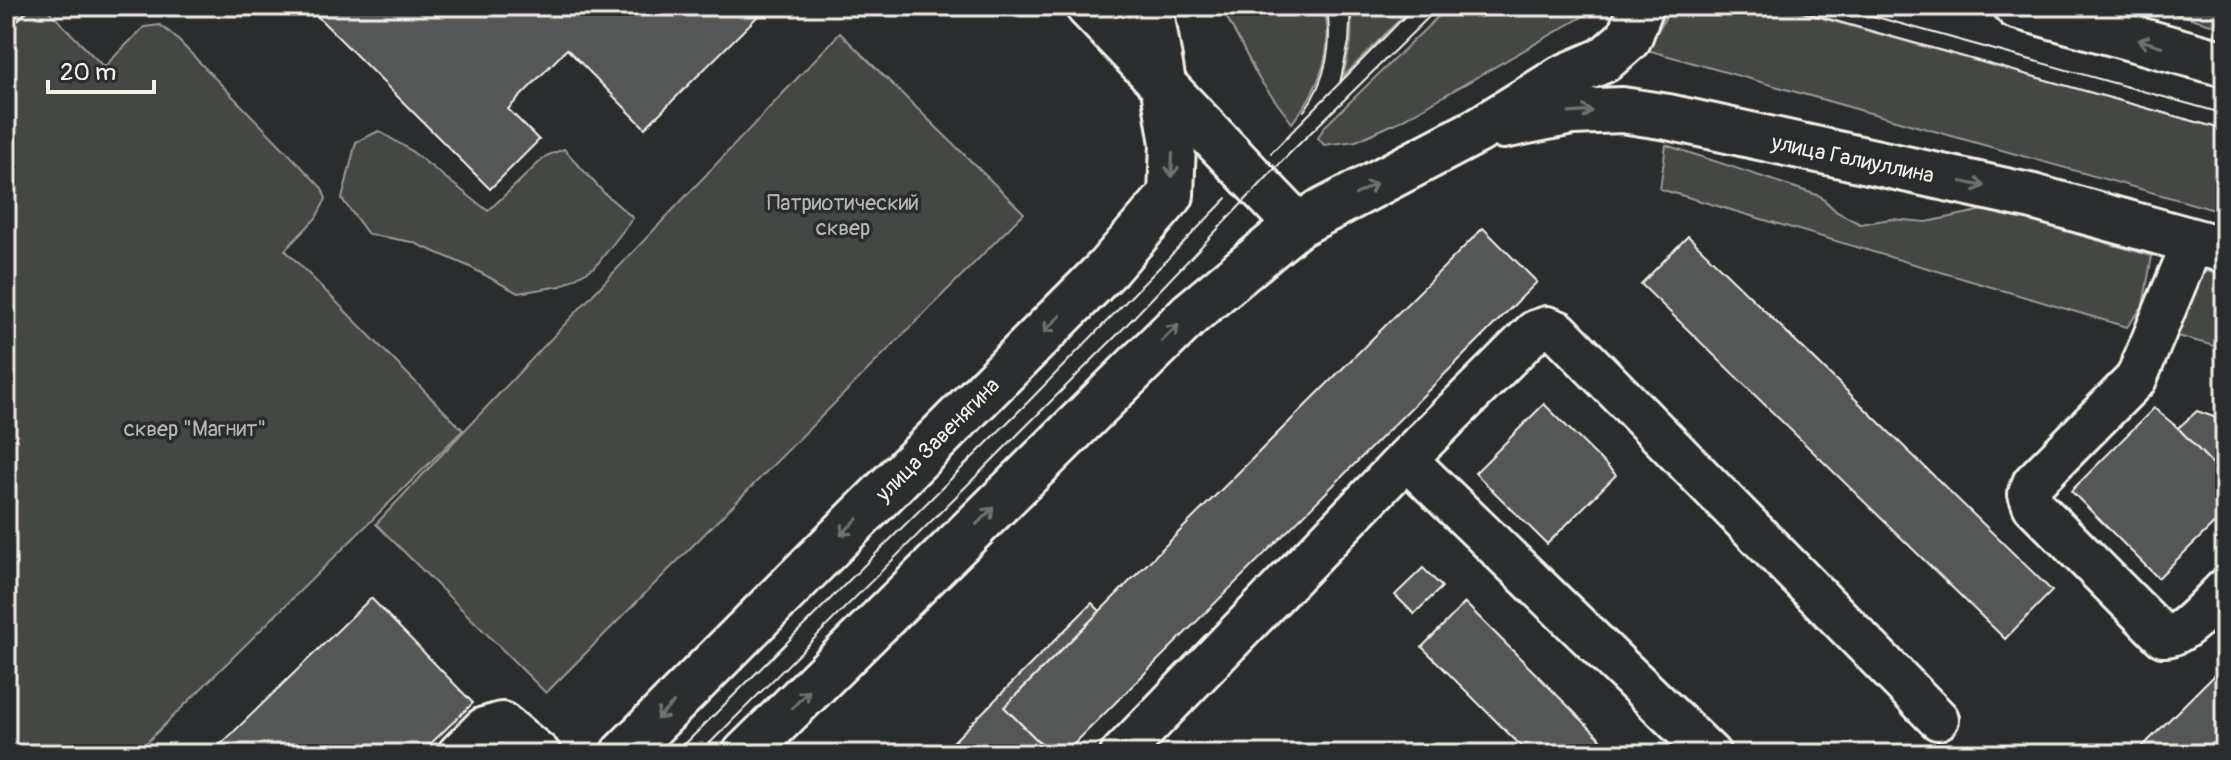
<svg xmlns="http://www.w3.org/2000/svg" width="2231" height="760" font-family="Pangolin,sans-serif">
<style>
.green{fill:#444645;stroke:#9c9c96;stroke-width:2}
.building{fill:#555756;stroke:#f4f1e8;stroke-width:2}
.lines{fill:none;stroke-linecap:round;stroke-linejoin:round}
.minor-casing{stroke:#f4f1e8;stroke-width:46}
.major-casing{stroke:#f4f1e8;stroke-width:50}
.minor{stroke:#2a2d2e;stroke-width:40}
.major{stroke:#2a2d2e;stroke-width:44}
.tram{stroke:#f4f1e8;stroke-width:2}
.oneway{stroke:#71726f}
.labels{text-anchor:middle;stroke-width:7;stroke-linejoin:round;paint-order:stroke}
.street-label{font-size:22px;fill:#f4f1e8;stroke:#2a2d2e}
.park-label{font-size:22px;fill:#b6b5af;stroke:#2a2d2e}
</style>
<rect width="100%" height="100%" fill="#2a2d2e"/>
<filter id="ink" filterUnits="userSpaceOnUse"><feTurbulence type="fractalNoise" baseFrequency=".0125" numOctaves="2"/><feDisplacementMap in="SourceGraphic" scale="16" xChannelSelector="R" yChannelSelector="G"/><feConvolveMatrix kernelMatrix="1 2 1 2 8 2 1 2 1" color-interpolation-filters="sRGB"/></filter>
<g filter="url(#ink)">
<g class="green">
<polygon points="6,6 44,6 104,67 144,27 160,25 173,35 322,188 326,199 316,218 285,250 463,430 135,754 6,754"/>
<path d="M 1221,6 L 1323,6 C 1336,49 1319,90 1292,123 L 1259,79 Z"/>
<polygon points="1352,6 1413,6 1343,77 1351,42"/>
<polygon points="1449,6 1596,6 1582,17 1398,122 1356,141 1324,145 1318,138 1324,127"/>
<polygon points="1672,6 1778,6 2225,130 2225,213 1647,50"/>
<polygon points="2149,6 2225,6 2225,28"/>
<polygon points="840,33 1024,213 546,693 376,524"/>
<polygon points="379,131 410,150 488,211 546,156 564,149 603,192 633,218 595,267 561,286 518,293 468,266 412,242 368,234 342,199 356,142"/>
<polygon points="1666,145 1820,196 1837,212 1860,224 1891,219 1927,222 1988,209 2152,256 2143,306 2127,327 1660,189"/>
<polygon points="2210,271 2225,275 2225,349 2163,332 2193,275"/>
</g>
<g class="building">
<polygon points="6,6 32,6 17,21 6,10"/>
<polygon points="307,6 768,6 645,128 567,49 508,109 539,140 490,189"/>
<polygon points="1483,228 1537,282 1064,754 1051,754 1004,707"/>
<polygon points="1688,236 2052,591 2005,639 1641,284"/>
<polygon points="1544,404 1616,475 1547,544 1475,473"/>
<polygon points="2154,408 2178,428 2225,477 2225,513 2158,578 2071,491"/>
<polygon points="2197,411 2225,421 2225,477 2178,428"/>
<polygon points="1423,568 1442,587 1414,614 1395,595"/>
<polygon points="371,598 473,703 420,754 211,754"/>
<polygon points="1092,603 1100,611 1004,707 1049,752 1047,754 941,754"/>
<polygon points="1465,603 1616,754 1529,754 1422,647"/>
<polygon points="2225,664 2225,753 2135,754"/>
</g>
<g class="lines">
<defs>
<g id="minor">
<path d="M 2193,242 L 2136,379 L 2033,483 L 2029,494 L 2033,505 L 2163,636 C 2183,638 2210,603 2225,589"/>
<polyline points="1406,459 1710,754"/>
<polyline points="458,754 484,728 502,723 540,754"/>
<polyline points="1121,754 1406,459 1535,331 1547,327 1558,331 1938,719"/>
</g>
<g id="major">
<polyline points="1088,6 1297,225"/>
<polyline points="2016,6 2225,64"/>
<polyline points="1503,126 1572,112 1622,110 1668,117 2033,197 2225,250"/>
<polyline points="623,754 1107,269 1171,195 1173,143 1150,6"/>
<polyline points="745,754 1190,314 1297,225 1477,131 1562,78 1604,60 1629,38 1641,6"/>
</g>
</defs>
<use href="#minor" class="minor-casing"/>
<use href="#major" class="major-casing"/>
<use href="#minor" class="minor"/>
<use href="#major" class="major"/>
<g class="tram">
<polyline points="1782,6 2225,130"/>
<polyline points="1837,6 2225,114"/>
<polyline points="1340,83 1349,42 1351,6"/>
<path d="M 1304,111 C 1326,81 1334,42 1326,6"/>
<polyline points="1271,153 1415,6"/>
<polyline points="675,754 1028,402 1227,198"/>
<polyline points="699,754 1118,334 1291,152 1440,6"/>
</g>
</g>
<defs><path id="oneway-shaft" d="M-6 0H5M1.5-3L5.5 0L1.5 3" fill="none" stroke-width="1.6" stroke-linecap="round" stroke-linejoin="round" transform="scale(2)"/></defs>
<g class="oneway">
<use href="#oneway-shaft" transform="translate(2150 43) rotate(-164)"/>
<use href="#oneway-shaft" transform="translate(1581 112) rotate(-4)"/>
<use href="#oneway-shaft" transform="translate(1172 165) rotate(92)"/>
<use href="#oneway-shaft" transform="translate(1973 184) rotate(12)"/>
<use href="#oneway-shaft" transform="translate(1366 189) rotate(-28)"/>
<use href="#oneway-shaft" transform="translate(1052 324) rotate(135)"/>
<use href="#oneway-shaft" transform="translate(1170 333) rotate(-45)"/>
<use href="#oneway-shaft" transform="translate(985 516) rotate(-45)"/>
<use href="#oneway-shaft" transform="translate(849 527) rotate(135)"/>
<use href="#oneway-shaft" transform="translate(801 699) rotate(-45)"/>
<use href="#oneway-shaft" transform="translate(665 711) rotate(135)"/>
</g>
</g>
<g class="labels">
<g class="street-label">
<text transform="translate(1853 158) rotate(12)" y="8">улица Галиуллина</text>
<text transform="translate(937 439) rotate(-45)" y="8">улица Завенягина</text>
</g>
<g class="park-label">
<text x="843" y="210">Патриотический<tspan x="843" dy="25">сквер</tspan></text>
<text x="195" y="436">сквер "Магнит"</text>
</g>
</g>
<rect width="2231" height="760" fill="none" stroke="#2a2d2e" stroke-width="32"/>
<rect x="16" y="16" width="2199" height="728" fill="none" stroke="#f4f1e8" stroke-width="3" filter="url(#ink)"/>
<path d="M48 80v12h106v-12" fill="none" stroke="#f4f1e8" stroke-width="4"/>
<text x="60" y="80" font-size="24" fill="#f4f1e8" stroke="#2a2d2e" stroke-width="6" paint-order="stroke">20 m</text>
</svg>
